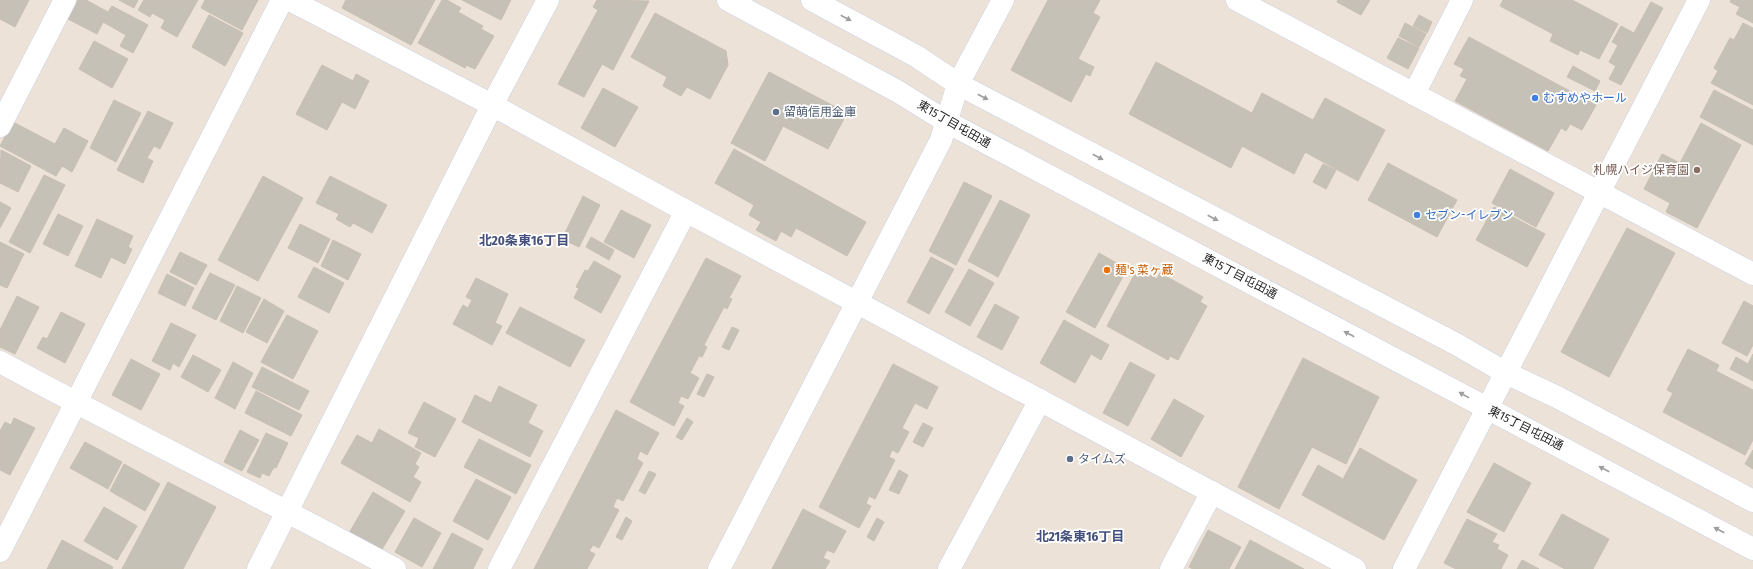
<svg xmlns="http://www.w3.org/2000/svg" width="1753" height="569" font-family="'Fira Sans Condensed','Noto Sans JP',sans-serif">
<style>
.building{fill:#c6c1b6;stroke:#c7bfb1}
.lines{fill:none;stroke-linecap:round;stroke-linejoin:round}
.minor-casing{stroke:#ccd1e3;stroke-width:23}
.minor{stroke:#fff;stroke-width:22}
.oneway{fill:#9e9e9e}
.shop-dot{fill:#3f7fe0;stroke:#fff;stroke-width:1.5}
.service-dot{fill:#5c6f8a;stroke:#fff;stroke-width:1.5}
.education-dot{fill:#8d6e63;stroke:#fff;stroke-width:1.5}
.food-dot{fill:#e8710a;stroke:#fff;stroke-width:1.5}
.labels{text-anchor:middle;stroke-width:3.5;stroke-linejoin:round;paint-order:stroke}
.shop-label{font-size:12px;fill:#366cbe;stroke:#fff;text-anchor:start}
.service-label{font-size:12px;fill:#4e5e75;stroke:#fff;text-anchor:start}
.street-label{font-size:12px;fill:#272727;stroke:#fff}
.education-label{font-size:12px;fill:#785e54;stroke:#fff;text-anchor:end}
.food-label{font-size:12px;fill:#c56008;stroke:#fff;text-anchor:start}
.neighbourhood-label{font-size:13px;font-weight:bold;fill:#444f7c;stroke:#fff}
</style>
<rect width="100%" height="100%" fill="#ece2d7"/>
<g class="building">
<polygon points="0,0 29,0 15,27 0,19"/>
<polygon points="78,0 86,0 108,12 112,6 148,25 133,53 120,46 126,35 103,22 97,34 68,19"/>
<polygon points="119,0 138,0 134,8"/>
<polygon points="144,0 198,0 177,37 161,28 165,20 152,13 150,17 138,10"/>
<polygon points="205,0 258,0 242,30 201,8"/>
<polygon points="346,0 435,0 411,45 342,8"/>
<polygon points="442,0 447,0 461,8 458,12 483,26 481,29 494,36 475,69 466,65 465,68 418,43"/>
<polygon points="462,0 511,0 501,20"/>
<polygon points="597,0 649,1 613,70 602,64 584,97 558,84 598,10 593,7"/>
<polygon points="1048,0 1100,0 1093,13 1100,17 1078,59 1094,67 1090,76 1086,74 1071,102 1011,70"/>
<polygon points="1338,0 1370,0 1361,15 1337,2"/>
<polygon points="1503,0 1572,0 1618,24 1599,59 1580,50 1578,55 1550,41 1553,34 1500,6"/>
<polygon points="1731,0 1753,0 1753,23 1736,14 1740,7 1730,2"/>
<polygon points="1651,2 1663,8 1621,85 1609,79 1616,66 1609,62 1618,45 1612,42 1621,26 1634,33"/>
<polygon points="655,13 726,51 728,65 710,99 687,87 681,96 663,86 667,77 631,57"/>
<polygon points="209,15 243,33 225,66 192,47"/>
<polygon points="1419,15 1432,22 1427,33 1413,26"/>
<polygon points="1405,23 1426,34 1419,47 1399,36"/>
<polygon points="1743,23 1753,28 1753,105 1711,83 1718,71 1714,68 1730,38 1734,40"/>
<polygon points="1469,37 1596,105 1582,130 1570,124 1566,131 1561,128 1548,151 1455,101 1467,79 1460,76 1464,69 1454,64"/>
<polygon points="1398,38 1419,48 1408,69 1387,58"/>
<polygon points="94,41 128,59 112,88 79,69"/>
<polygon points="1156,62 1252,113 1262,93 1313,120 1325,98 1385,130 1358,181 1305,152 1294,174 1242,146 1231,168 1129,114"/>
<polygon points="322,65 353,81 356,74 369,81 355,109 342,102 327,130 296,114"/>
<polygon points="1573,66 1600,81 1595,91 1567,77"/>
<polygon points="769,72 847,113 828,149 783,126 765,161 731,143"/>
<polygon points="603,88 638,107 615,147 581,128"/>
<polygon points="1714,90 1753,110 1753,145 1700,117"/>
<polygon points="114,100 141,113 116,162 90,148"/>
<polygon points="148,111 173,123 160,149 154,146 147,158 153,161 143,183 117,170"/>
<polygon points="13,122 55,144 64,128 88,141 72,172 62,166 56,176 0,146"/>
<polygon points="1701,123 1741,145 1697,228 1666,212 1670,203 1644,189 1662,154 1680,163"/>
<polygon points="734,149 866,222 847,256 796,228 791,237 781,231 776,241 756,230 761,222 749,215 754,205 715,183"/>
<polygon points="1,150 31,166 18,192 0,183"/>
<polygon points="1388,163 1457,200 1437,237 1368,200"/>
<polygon points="1323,164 1336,170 1326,189 1313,182"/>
<polygon points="1510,169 1554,193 1536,227 1492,203"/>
<polygon points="44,175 65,185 30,253 9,242"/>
<polygon points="263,176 303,198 258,281 218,260"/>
<polygon points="330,176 387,205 372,233 353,223 350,227 336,219 339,214 316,203"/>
<polygon points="964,182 992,196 956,265 929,251"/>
<polygon points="583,196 600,205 579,247 562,239"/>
<polygon points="1000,200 1030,215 998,277 968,261"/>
<polygon points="0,202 11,208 0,228"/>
<polygon points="1494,207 1545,234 1527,267 1476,240"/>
<polygon points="621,210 651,225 634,258 604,242"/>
<polygon points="58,214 83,226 68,256 43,244"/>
<polygon points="97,219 133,236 128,247 132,249 125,264 111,257 101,278 75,266"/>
<polygon points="300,224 330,239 318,263 288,248"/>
<polygon points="1627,228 1675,253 1609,377 1561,352"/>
<polygon points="591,237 614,250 609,260 586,247"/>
<polygon points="333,240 361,254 348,280 321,266"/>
<polygon points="0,242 24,254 7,288 0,285"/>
<polygon points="180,252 207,265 196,285 170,272"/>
<polygon points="1099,253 1127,269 1095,328 1066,312"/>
<polygon points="931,257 954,269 929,314 907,302"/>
<polygon points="706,258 741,276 729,298 732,299 727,309 724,307 704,345 707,347 702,357 699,356 690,373 699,378 688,399 681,396 678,403 684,406 674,426 630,402"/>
<polygon points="594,261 621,276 601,313 574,298 579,288 576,287 585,270 588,271"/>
<polygon points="314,267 344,283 329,313 298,297"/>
<polygon points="1138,268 1157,279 1160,273 1203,297 1200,302 1207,306 1178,360 1170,356 1168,360 1107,326"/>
<polygon points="969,269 994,283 970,326 945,312"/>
<polygon points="210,273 235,285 216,320 192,308"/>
<polygon points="167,274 194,288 185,306 158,293"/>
<polygon points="476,278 508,294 495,323 502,326 492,345 453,324 463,305 468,308 472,300 466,297"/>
<polygon points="237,286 261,298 243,333 220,321"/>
<polygon points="17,296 39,307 15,354 0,347 0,330"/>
<polygon points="264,299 284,311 267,343 246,332"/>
<polygon points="1744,301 1753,306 1753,345 1747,356 1722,343"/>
<polygon points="995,304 1019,317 1002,350 977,337"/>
<polygon points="520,307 585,340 570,367 506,333"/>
<polygon points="61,312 85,324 65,363 37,348 43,337 47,339"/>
<polygon points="287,315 318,331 293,379 261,362"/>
<polygon points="1064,320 1109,345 1101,360 1091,354 1075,383 1040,363"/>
<polygon points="171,323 196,335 179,367 173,363 170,370 152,361"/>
<polygon points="732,327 739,330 729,350 722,347"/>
<polygon points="1688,349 1719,365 1716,371 1753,390 1753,440 1745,455 1663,412 1673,393 1667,390"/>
<polygon points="1753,354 1753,381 1730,369 1736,357 1748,364"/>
<polygon points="193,355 221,370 208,392 181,377"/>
<polygon points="1303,358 1379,397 1346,464 1312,447 1279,509 1238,487"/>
<polygon points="131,359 160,374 141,410 112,395"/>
<polygon points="233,362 253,373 235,409 215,398"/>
<polygon points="1130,362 1155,375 1128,426 1103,413"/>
<polygon points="893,364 938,387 927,409 915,403 902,428 909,432 898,453 892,450 889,457 895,460 875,499 869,496 866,504 871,506 859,528 819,507"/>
<polygon points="262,367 309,391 299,410 252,387"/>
<polygon points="707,374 714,377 704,397 697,394"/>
<polygon points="499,386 537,405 528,423 543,431 530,457 462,422 475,395 491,403"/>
<polygon points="256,391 302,415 291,436 245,413"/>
<polygon points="1174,399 1204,416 1181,457 1151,439"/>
<polygon points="424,402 456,419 435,457 415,447 419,438 408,433"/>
<polygon points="616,410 659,433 647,455 640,451 637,459 643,463 623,501 617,498 613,507 619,510 599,548 593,545 589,551 595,554 587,569 534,569"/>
<polygon points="14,418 35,428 10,475 0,470 0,431 5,422 11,425"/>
<polygon points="687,418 693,422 682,440 676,437"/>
<polygon points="923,423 933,428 923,447 913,442"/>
<polygon points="379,429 421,453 415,464 419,467 413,477 421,482 410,502 341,463 357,435 372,443"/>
<polygon points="240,430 259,440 242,471 224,462"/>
<polygon points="266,433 288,443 276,468 274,467 269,476 262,473 260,478 247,472"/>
<polygon points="479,439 531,465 516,494 464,467"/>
<polygon points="85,442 122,462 108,489 70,468"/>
<polygon points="1360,448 1417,480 1384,540 1302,495 1318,465 1343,479"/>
<polygon points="1753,450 1753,469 1745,464"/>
<polygon points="1494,463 1531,483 1504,532 1467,512"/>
<polygon points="124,464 160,484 145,511 110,491"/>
<polygon points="899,470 908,475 899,494 889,490"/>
<polygon points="649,471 656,474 645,494 639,491"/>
<polygon points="476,479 511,497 488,540 453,521"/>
<polygon points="168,482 216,507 183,569 122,569"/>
<polygon points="373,492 405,511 381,551 349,533"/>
<polygon points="104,507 137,526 117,560 84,541"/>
<polygon points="803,509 846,531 834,553 827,550 823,558 830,561 825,569 772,569"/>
<polygon points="1562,514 1609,539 1593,569 1565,569 1539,555"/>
<polygon points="626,517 632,521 622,540 616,537"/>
<polygon points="414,518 441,533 422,567 395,552"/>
<polygon points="877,518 884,522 874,541 867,537"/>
<polygon points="1467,519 1497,534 1492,542 1499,545 1497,549 1508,555 1501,569 1456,569 1444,563"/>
<polygon points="1208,530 1241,547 1229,569 1193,569 1189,567"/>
<polygon points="452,533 483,549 473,569 433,569"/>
<polygon points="62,540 113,567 112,569 47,569"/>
<polygon points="1250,540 1304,569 1235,569"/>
<polygon points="1522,560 1539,569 1517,569"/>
</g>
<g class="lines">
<defs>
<g id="minor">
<polyline points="290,0 492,105 686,211 1355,569"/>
<polyline points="728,0 897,91 947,122 1753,549"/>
<polyline points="812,0 916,56 958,84 1456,344 1506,373 1557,397 1753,501"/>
<polyline points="1237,0 1753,274"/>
<polyline points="1414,94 1462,0"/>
<polyline points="0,126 65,0"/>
<path d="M 0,362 C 131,433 264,498 395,569"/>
<polyline points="0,551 282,0"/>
<polyline points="258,569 498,94 548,0"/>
<polyline points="499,569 686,211"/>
<polyline points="719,569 941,140 958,84 1003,0"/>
<polyline points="949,569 1040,400"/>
<polyline points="1171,569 1212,492"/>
<polyline points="1404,569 1699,0"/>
</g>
</defs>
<use href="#minor" class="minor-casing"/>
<use href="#minor" class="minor"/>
</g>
<defs><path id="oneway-solid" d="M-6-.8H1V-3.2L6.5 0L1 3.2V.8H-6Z"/></defs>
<g class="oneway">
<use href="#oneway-solid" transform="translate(846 18) rotate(28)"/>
<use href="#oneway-solid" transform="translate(983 97) rotate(28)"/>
<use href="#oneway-solid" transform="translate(1098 157) rotate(28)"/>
<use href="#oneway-solid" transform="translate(1213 218) rotate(28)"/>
<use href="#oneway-solid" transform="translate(1349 334) rotate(-152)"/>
<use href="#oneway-solid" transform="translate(1464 395) rotate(-151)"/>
<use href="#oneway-solid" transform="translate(1604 469) rotate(-152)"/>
<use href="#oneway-solid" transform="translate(1719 530) rotate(-152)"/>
</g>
<g class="shop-dot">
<circle cx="1535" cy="98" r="4"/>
<circle cx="1417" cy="215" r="4"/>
</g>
<g class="service-dot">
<circle cx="776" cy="112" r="4"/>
<circle cx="1070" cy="459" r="4"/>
</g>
<circle class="education-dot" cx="1697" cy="170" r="4"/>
<circle class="food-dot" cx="1107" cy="270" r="4"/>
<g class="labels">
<g class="shop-label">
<text x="1543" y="102">むすめやホール</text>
<text x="1425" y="219">セブン-イレブン</text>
</g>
<g class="service-label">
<text x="784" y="116">留萌信用金庫</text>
<text x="1078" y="463">タイムズ</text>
</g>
<g class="street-label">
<text transform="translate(954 124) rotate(30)" y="4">東15丁目屯田通</text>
<text transform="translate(1240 276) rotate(28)" y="4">東15丁目屯田通</text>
<text transform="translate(1526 428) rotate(27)" y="4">東15丁目屯田通</text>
</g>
<g class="education-label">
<text x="1689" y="174">札幌ハイジ保育園</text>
</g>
<g class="food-label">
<text x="1115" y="274">麺's 菜ヶ蔵</text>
</g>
<g class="neighbourhood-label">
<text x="524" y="245">北20条東16丁目</text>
<text x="1080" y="541">北21条東16丁目</text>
</g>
</g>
</svg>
